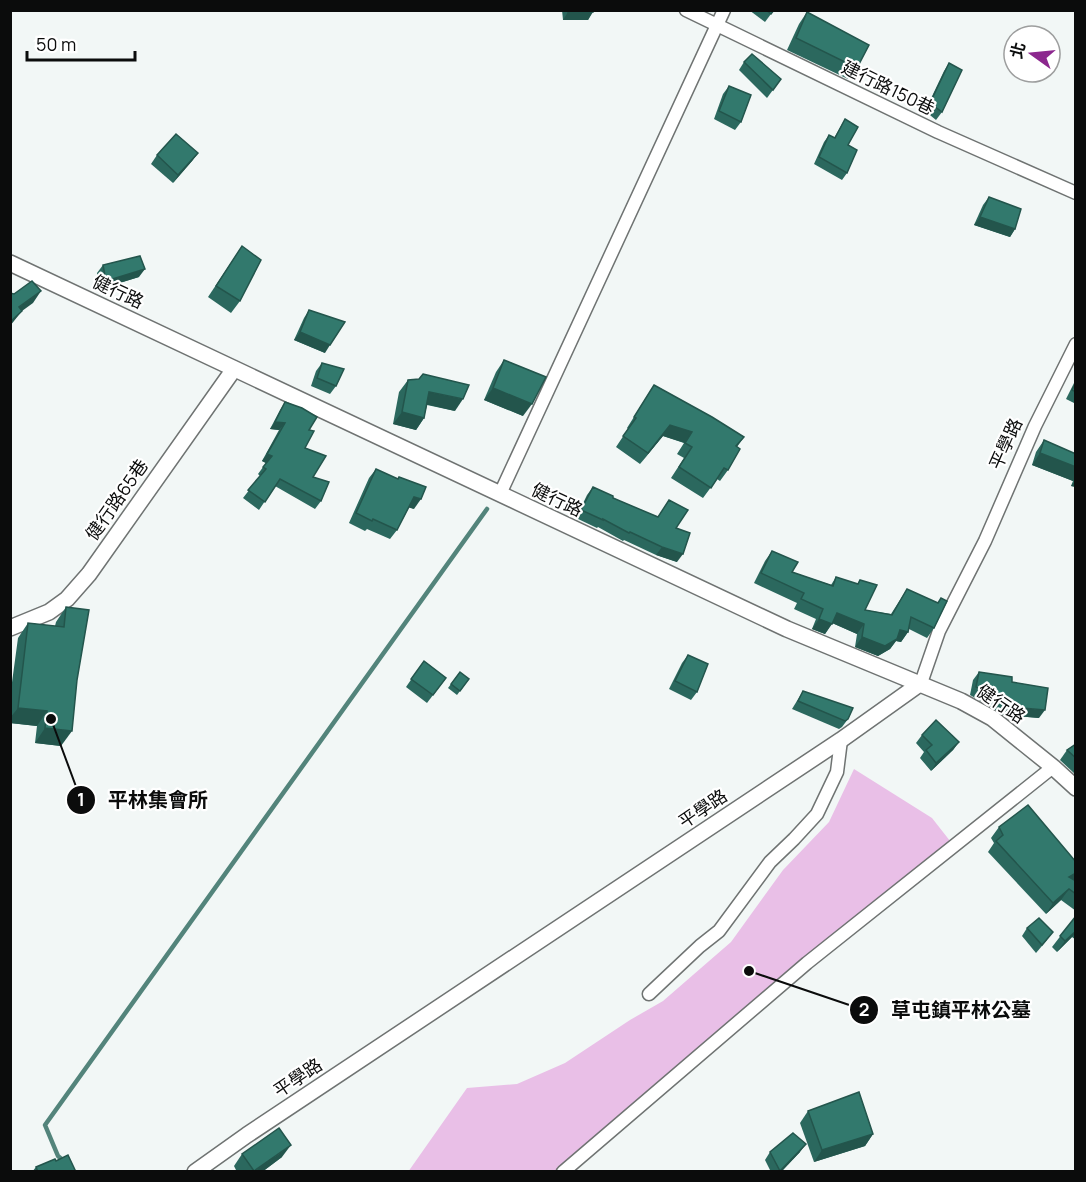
<svg xmlns="http://www.w3.org/2000/svg" width="1086" height="1182" font-family="Manrope,'Noto Sans TC',sans-serif">
<style>
.green{fill:#e9bfe7}
.lines{fill:none;stroke-linecap:round;stroke-linejoin:round}
.stream{stroke:#53847b;stroke-width:4.5}
.minor-casing{stroke:#6f7372;stroke-width:15}
.tertiary-casing{stroke:#6f7372;stroke-width:18}
.minor{stroke:#fff;stroke-width:12}
.tertiary{stroke:#fff;stroke-width:15}
.wall{fill:#2b685e}
.shaded-wall{fill:#23554c}
.building{fill:#32796d;stroke:#23554c;stroke-width:1.5}
.labels{text-anchor:middle;stroke-width:4.5;stroke-linejoin:round;paint-order:stroke}
.street-label{font-size:18px;fill:#0b0c0c;stroke:#fff}
.leader{fill:none;stroke:#0b0c0c;stroke-width:2}
.callout-dot{fill:#0b0c0c;stroke:#fff;stroke-width:2}
.mark-label{font-size:18px;text-anchor:middle;font-weight:bold;fill:#fff}
.callout-label{font-size:20px;text-anchor:middle;font-weight:bold;fill:#0b0c0c;stroke:#fff;stroke-width:4.5;stroke-linejoin:round;paint-order:stroke}
</style>
<rect width="100%" height="100%" fill="#f2f7f6"/>
<polygon class="green" points="854,769 932,818 954,846 567,1171 408,1172 467,1088 517,1084 565,1063 630,1020 663,1001 731,942 783,870 829,822"/>
<g class="lines">
<polyline class="stream" points="65,1162 58,1156 45,1125 487,509"/>
<defs>
<g id="minor">
<polyline points="686,10 938,132 1076,193"/>
<polyline points="500,494 724,10"/>
<polyline points="921,683 939,631 985,541 1035,426 1076,344"/>
<polyline points="649,994 700,946 719,931 770,862 794,839 817,814 837,772 841,740"/>
<polyline points="563,1172 807,963 1053,767"/>
</g>
<g id="tertiary">
<polyline points="10,263 787,629 961,701 992,718 1053,767 1076,788"/>
<polyline points="10,628 49,612 67,599 89,574 234,369"/>
<polyline points="195,1172 247,1135 841,740 921,683"/>
</g>
</defs>
<use href="#minor" class="minor-casing"/>
<use href="#tertiary" class="tertiary-casing"/>
<use href="#minor" class="minor"/>
<use href="#tertiary" class="tertiary"/>
</g>
<g class="wall">
<polygon points="562,10 593,10 588,20 563,20"/>
<polygon points="749,10 774,10 765,22"/>
<polygon points="807,12 857,68 848,79 787,50 799,24"/>
<polygon points="744,62 781,79 767,98 739,70"/>
<polygon points="949,63 942,112 936,120 925,111 944,71"/>
<polygon points="729,86 741,122 735,130 714,119 723,94"/>
<polygon points="845,119 848,145 847,173 842,180 814,164 824,142 829,135 834,138"/>
<polygon points="198,153 192,161 173,183 151,164 157,155"/>
<polygon points="989,197 1015,229 1010,237 974,225 983,205"/>
<polygon points="242,246 240,301 231,313 208,297"/>
<polygon points="103,265 139,277 100,289 97,273"/>
<polygon points="309,310 325,353 294,340 304,318"/>
<polygon points="504,360 523,416 484,400 496,372"/>
<polygon points="322,363 336,386 330,394 311,386 316,371"/>
<polygon points="1076,379 1076,404 1066,399"/>
<polygon points="408,380 455,411 427,405 424,418 416,430 393,424 399,392"/>
<polygon points="654,385 744,437 737,447 728,470 720,481 717,479 703,498 671,478 684,458 677,454 684,443 663,436 640,464 616,447 628,429 627,428"/>
<polygon points="285,402 309,430 305,448 321,501 315,509 275,486 259,510 243,498 260,476 258,474 266,463 262,461 279,430 270,429 280,410"/>
<polygon points="1044,440 1076,454 1076,487 1071,486 1073,481 1032,465 1036,452"/>
<polygon points="376,469 414,509 409,507 397,530 390,539 367,529 365,531 349,523 369,478"/>
<polygon points="593,487 613,498 658,517 669,500 676,528 677,562 656,555 624,540 623,541 598,527 597,528 576,518 587,495"/>
<polygon points="772,551 792,572 831,585 836,577 857,584 860,580 865,610 891,614 907,589 934,628 927,638 909,629 908,632 901,642 896,641 890,649 878,656 855,647 857,634 832,623 825,634 812,629 816,619 794,609 797,603 754,583 765,561"/>
<polygon points="66,607 61,746 35,743 37,726 10,723 10,697 18,638 28,623 55,626 56,622"/>
<polygon points="688,655 697,692 691,700 669,689 682,663"/>
<polygon points="424,661 446,678 427,703 406,687"/>
<polygon points="460,672 469,679 457,695 448,688"/>
<polygon points="979,672 1012,682 1039,718 1003,715 983,702 984,701 979,700 970,695 973,680"/>
<polygon points="803,691 848,719 842,727 839,729 792,709"/>
<polygon points="922,735 959,742 953,750 931,771 920,758 924,752 916,743"/>
<polygon points="1076,744 1076,775 1060,760 1067,750"/>
<polygon points="999,827 1076,862 1076,878 1074,880 1076,881 1076,911 1061,900 1046,914 988,852 994,843 991,838"/>
<polygon points="1076,916 1076,940 1072,937 1057,952 1052,947"/>
<polygon points="1027,928 1047,940 1036,953 1022,936"/>
<polygon points="808,1111 873,1134 865,1146 814,1162 800,1123"/>
<polygon points="770,1152 800,1152 781,1172 771,1172 765,1160"/>
<polygon points="242,1154 282,1157 262,1172 237,1172 234,1166"/>
<polygon points="56,1161 76,1172 32,1172 36,1167"/>
</g>
<g class="shaded-wall">
<polygon points="568,12 593,12 588,20 563,20"/>
<polygon points="198,153 192,161 173,183 178,175"/>
<polygon points="980,217 1015,229 1010,237 974,225"/>
<polygon points="145,269 139,277 100,289 106,281"/>
<polygon points="41,291 33,303 22,311 10,326 10,322 19,307"/>
<polygon points="300,332 330,345 325,353 294,340"/>
<polygon points="493,388 532,404 523,416 484,400"/>
<polygon points="429,392 463,399 455,411 421,403"/>
<polygon points="402,412 424,418 416,430 393,424"/>
<polygon points="275,422 285,423 279,430 270,429"/>
<polygon points="670,425 692,432 685,443 663,436 640,464"/>
<polygon points="1040,453 1076,467 1076,477 1073,481 1032,465"/>
<polygon points="267,454 272,456 266,463 262,461"/>
<polygon points="1076,480 1076,487 1071,486"/>
<polygon points="414,497 421,499 414,509 407,507"/>
<polygon points="662,547 683,554 677,562 656,555"/>
<polygon points="837,613 864,624 857,634 830,622"/>
<polygon points="819,619 832,624 825,634 812,629"/>
<polygon points="900,630 908,632 901,642 896,641 890,649 878,656 855,647 862,637"/>
<polygon points="984,692 989,693 984,701 979,700"/>
<polygon points="1009,707 1045,710 1039,718 1003,715"/>
<polygon points="18,708 47,711 37,726 10,723 10,718"/>
<polygon points="45,728 72,731 61,746 35,743"/>
<polygon points="959,742 953,750 931,771 936,763"/>
<polygon points="1076,873 1076,878 1074,880 1069,877"/>
<polygon points="1069,889 1061,900 1046,914 1053,903"/>
<polygon points="1076,931 1076,933 1057,952 1065,941"/>
<polygon points="873,1134 865,1146 814,1162 822,1150"/>
<polygon points="806,1144 800,1152 781,1172 779,1172"/>
<polygon points="291,1145 282,1157 262,1172 254,1172"/>
</g>
<g class="building">
<rect x="568" y="10" width="25" height="2"/>
<polygon points="766,10 774,10 771,14"/>
<polygon points="807,12 869,45 857,68 796,38"/>
<polygon points="752,54 781,79 773,90 744,62"/>
<polygon points="949,63 962,70 942,112 930,103"/>
<polygon points="729,86 751,95 741,122 719,111"/>
<polygon points="845,119 858,127 848,145 857,150 847,173 819,157 829,135 835,138"/>
<polygon points="176,134 198,153 178,175 157,155"/>
<polygon points="989,197 1021,209 1015,229 980,217"/>
<polygon points="242,246 261,260 240,301 216,286"/>
<polygon points="140,256 145,269 106,281 103,265"/>
<polygon points="32,281 41,291 19,307 22,311 10,322 10,293 14,294"/>
<polygon points="309,310 345,322 330,345 300,332"/>
<polygon points="504,360 546,377 532,404 493,388"/>
<polygon points="322,363 344,369 336,386 317,378"/>
<polygon points="423,374 469,385 463,399 429,392 424,418 402,412 408,380 419,379"/>
<polygon points="1076,383 1076,392 1072,390"/>
<polygon points="654,385 712,417 744,437 736,446 740,449 728,470 724,468 711,488 679,467 692,447 685,443 692,432 670,425 648,453 623,436 636,418 634,417"/>
<polygon points="285,402 302,408 317,417 309,430 314,431 305,448 326,456 313,477 329,482 321,501 280,479 265,502 248,490 266,469 263,467 272,456 267,454 285,423 275,422"/>
<polygon points="1044,440 1076,454 1076,467 1040,453"/>
<polygon points="376,469 398,479 399,477 426,487 421,499 414,497 397,530 373,519 372,521 356,513"/>
<polygon points="593,487 613,496 613,498 658,517 669,500 688,510 676,528 690,533 683,554 662,547 630,532 629,533 603,519 603,520 581,510"/>
<polygon points="772,551 798,562 792,572 833,586 836,577 858,584 860,580 877,585 865,610 892,615 907,589 938,603 941,598 947,601 934,628 911,617 908,632 900,630 897,639 885,646 862,637 864,624 837,613 832,624 819,619 823,609 801,599 804,593 761,573"/>
<polygon points="66,607 89,610 77,680 72,731 45,728 47,711 18,708 28,623 64,627"/>
<polygon points="688,655 708,664 697,692 675,681"/>
<polygon points="424,661 446,678 433,695 411,679"/>
<polygon points="460,672 469,679 460,691 451,684"/>
<polygon points="979,672 1012,677 1012,682 1048,688 1045,710 1009,707 989,694 989,693 984,692 976,687"/>
<polygon points="803,691 853,708 848,719 845,721 798,701"/>
<polygon points="936,720 959,742 936,763 926,750 932,745 922,735"/>
<polygon points="1076,744 1076,758 1067,750"/>
<polygon points="1028,805 1076,862 1076,873 1069,877 1076,881 1076,894 1069,889 1053,903 996,841 1003,835 999,827"/>
<polygon points="1076,916 1076,931 1065,941 1060,936"/>
<polygon points="1039,918 1053,932 1042,945 1027,928"/>
<polygon points="859,1092 873,1134 822,1150 808,1111"/>
<polygon points="279,1128 291,1145 254,1171 242,1154"/>
<polygon points="793,1133 806,1144 780,1171 770,1152"/>
<polygon points="68,1155 76,1172 38,1172 36,1167 55,1159 56,1161"/>
</g>
<g class="labels">
<g class="street-label">
<text transform="translate(888 88) rotate(26)" y="6">建行路150巷</text>
<text transform="translate(118 292) rotate(25)" y="6">健行路</text>
<text transform="translate(1006 444) rotate(-66)" y="6">平學路</text>
<text transform="translate(117 500) rotate(-55)" y="6">健行路65巷</text>
<text transform="translate(557 500) rotate(25)" y="6">健行路</text>
<text transform="translate(1001 704) rotate(34)" y="6">健行路</text>
<text transform="translate(703 809) rotate(-34)" y="6">平學路</text>
<text transform="translate(298 1078) rotate(-34)" y="6">平學路</text>
</g>
</g>
<path class="leader" d="M51 719L81 800M749 971L864 1010"/>
<g class="callout-dot">
<circle cx="51" cy="719" r="6"/>
<circle cx="749" cy="971" r="6"/>
<circle cx="81" cy="800" r="15"/>
<circle cx="864" cy="1010" r="15"/>
</g>
<g class="mark-label">
<text x="81" y="806">1</text>
<text x="864" y="1016">2</text>
</g>
<g class="callout-label">
<text x="158" y="807">平林集會所</text>
<text x="961" y="1017">草屯鎮平林公墓</text>
</g>
<rect width="1086" height="1182" fill="none" stroke="#0b0c0c" stroke-width="24"/>
<g transform="translate(1032 54) rotate(285)"><circle r="28" fill="#ffffff" stroke="#9d9e9e" stroke-width="1.5"/>
<path d="M0-4.5L10 22L0 15L-10 22Z" fill="#8c278e"/>
<text y="-9" font-size="16" font-weight="bold" text-anchor="middle" fill="#0b0c0c">北</text>
</g>
<path d="M27 51v9h108v-9" fill="none" stroke="#0b0c0c" stroke-width="3"/>
<text x="36" y="51" font-size="18" fill="#0b0c0c" stroke="#ffffff" stroke-width="4.5" paint-order="stroke">50 m</text>
</svg>
